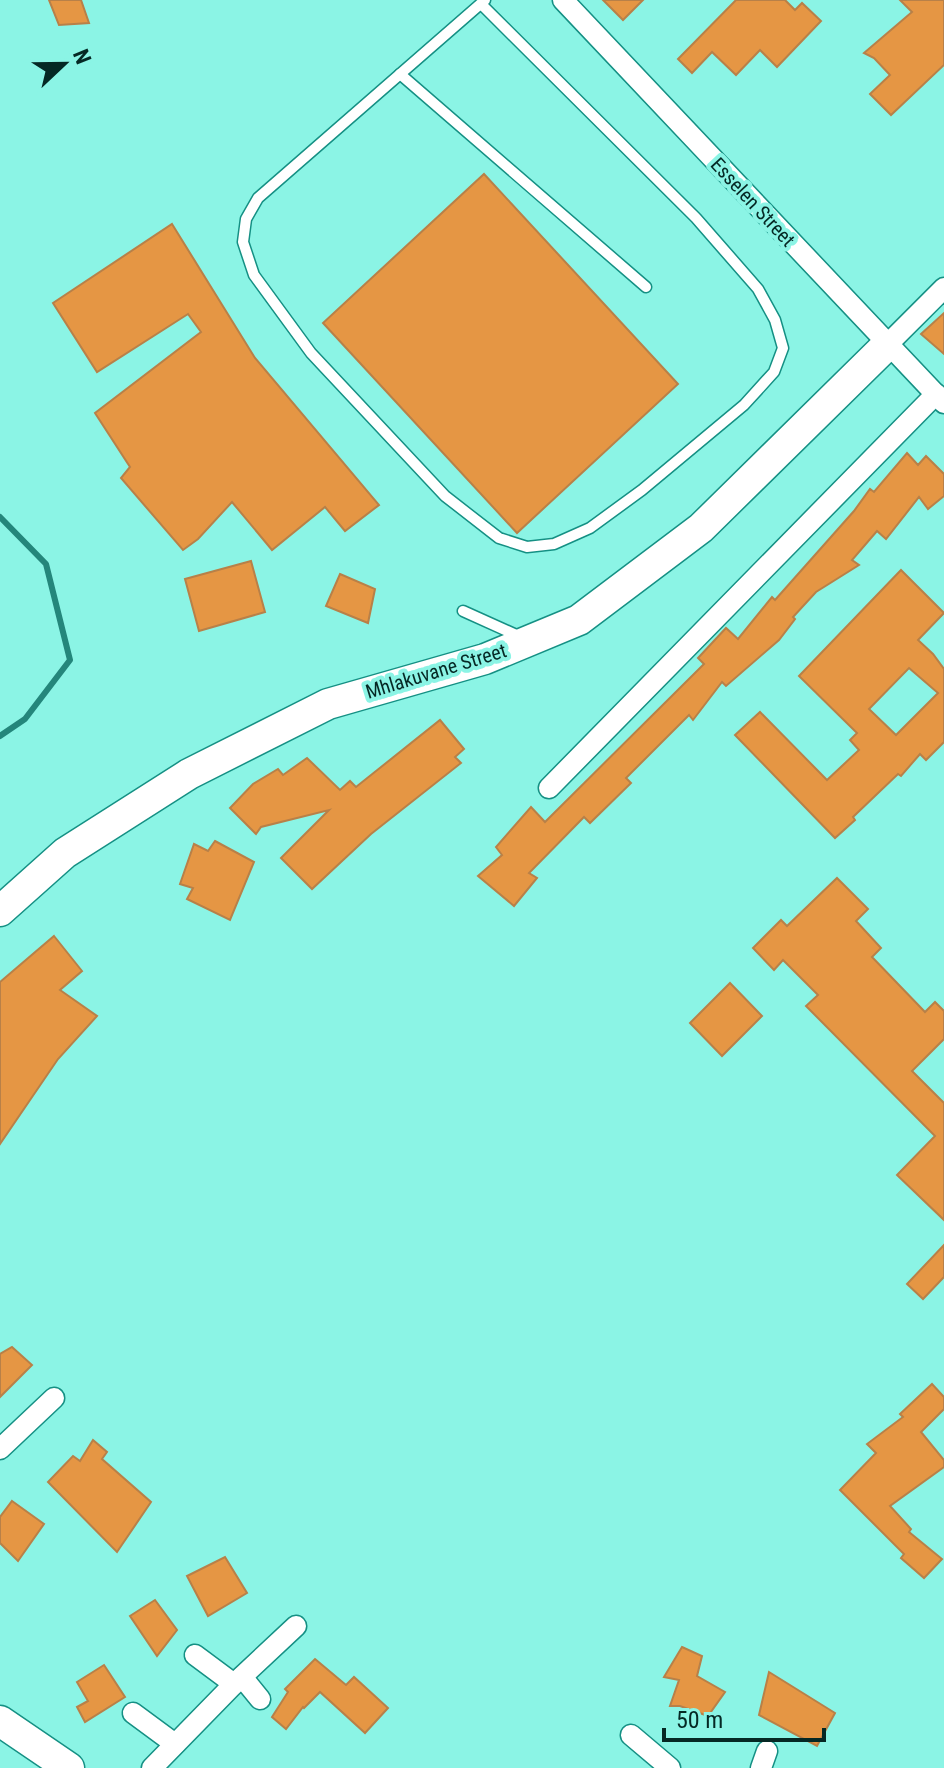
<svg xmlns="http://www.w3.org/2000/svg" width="944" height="1768" font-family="'Roboto Condensed',sans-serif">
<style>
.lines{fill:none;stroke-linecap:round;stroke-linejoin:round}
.stream{stroke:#24867b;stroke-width:6}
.building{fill:#e59644;stroke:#b88048;stroke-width:2;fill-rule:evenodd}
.lane-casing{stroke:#159084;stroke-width:13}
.street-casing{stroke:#159084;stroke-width:23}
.secondary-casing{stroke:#159084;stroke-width:33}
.lane{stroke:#fff;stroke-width:10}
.street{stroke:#fff;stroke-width:20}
.secondary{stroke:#fff;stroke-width:30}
.labels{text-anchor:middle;stroke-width:8;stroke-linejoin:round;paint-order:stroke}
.street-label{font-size:20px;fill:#052824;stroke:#8bf4e5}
</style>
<rect width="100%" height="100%" fill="#8bf4e5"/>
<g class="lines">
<polyline class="stream" points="0,517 46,564 70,660 25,719 0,736"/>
</g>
<g class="building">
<polygon points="49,0 81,0 89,23 59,25"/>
<polygon points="603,0 643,0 623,20"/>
<polygon points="736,0 785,0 795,10 802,3 821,21 777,67 760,50 736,75 712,52 692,73 678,59"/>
<polygon points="900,0 944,0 944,65 891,115 870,94 890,75 874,58 864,53 912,12"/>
<polygon points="484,174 678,384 517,533 323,323"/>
<polygon points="172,224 255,358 379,505 345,531 325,507 272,550 232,502 198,539 183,550 121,478 130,467 95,413 201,332 188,314 97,372 53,303"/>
<polygon points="944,313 944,354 921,334"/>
<polygon points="907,453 918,465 926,456 944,474 944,496 928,509 919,497 886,539 877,531 852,560 859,565 816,592 793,617 795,619 779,640 726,686 722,682 693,720 689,715 626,778 631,783 590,823 584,817 529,873 537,878 514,906 478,876 502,855 496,847 531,807 545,822 704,664 698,658 726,628 738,639 772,597 775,600 854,511 870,489 874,492"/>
<polygon points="251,561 265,612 199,631 185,579"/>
<path d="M 901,570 L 944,613 L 918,640 L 933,654 L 944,669 L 944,742 L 926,760 L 920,754 L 901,776 L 898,774 L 853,817 L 855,820 L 835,838 L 735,735 L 760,712 L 827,780 L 859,750 L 850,740 L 857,733 L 799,676 ZM 909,668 L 938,693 L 896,735 L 869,709 Z"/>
<polygon points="340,574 375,589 368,623 326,606"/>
<polygon points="440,720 464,749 455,757 461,763 371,834 312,889 281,858 329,810 261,827 256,834 230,808 253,784 278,769 283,775 307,758 340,790 350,781 356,787"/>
<polygon points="215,841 254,862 230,920 187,899 193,888 180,884 194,844 208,851"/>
<polygon points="837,878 868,909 856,921 881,948 872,957 925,1012 935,1002 944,1011 944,1039 912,1071 944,1103 944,1220 897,1175 935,1136 806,1006 818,995 783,960 774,970 753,948 781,920 787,926"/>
<polygon points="54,936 82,971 60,990 97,1016 58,1059 0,1144 0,982"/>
<polygon points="730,983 762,1016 722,1056 690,1023"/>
<polygon points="944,1245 944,1277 923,1299 907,1284"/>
<polygon points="12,1347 32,1365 0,1397 0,1354"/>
<polygon points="932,1384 944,1397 944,1409 921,1432 944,1460 944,1467 890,1506 911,1529 909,1532 942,1559 924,1578 901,1558 904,1554 840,1490 876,1453 867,1444 903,1417 900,1414"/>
<polygon points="93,1440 107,1452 102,1459 151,1502 117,1552 48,1482 73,1456 80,1461"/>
<polygon points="12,1501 44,1524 18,1561 0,1543 0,1517"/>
<polygon points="225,1557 247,1593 208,1616 187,1576"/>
<polygon points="155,1600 177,1630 157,1656 130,1616"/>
<polygon points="682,1647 702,1656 697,1676 725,1692 708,1716 680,1706 670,1706 679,1680 664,1677"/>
<polygon points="315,1659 346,1685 354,1677 388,1708 365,1733 320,1692 304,1708 303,1707 286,1729 272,1717 288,1692 285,1689"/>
<polygon points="104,1665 125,1697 85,1722 77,1707 88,1701 77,1682"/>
<polygon points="769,1672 835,1713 817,1746 759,1715"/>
</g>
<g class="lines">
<defs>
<g id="lane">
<polyline points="481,4 696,218 758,289 775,320 783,348 774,372 744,405 642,490 590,528 554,544 527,547 499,538 445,496 311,353 254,275 243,242 246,219 258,198 485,0"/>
<polyline points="400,74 646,287"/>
<polyline points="463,611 523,638"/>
</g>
<g id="street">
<polyline points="563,0 944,403"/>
<polyline points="887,345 944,288"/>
<polyline points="549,788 936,394"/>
<polyline points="0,1449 54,1398"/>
<polyline points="195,1655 234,1684"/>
<polyline points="242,1677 260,1699"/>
<polyline points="133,1713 175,1744"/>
<polyline points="631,1735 670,1768"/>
<polyline points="152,1768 234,1684 296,1626"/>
<polyline points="761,1768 767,1751"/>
</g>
<g id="secondary">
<polyline points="0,911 65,853 189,774 328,704 485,659 579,620 701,528 887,345"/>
<polyline points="0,1721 69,1768"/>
</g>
</defs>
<use href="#lane" class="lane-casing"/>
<use href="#street" class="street-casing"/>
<use href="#secondary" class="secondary-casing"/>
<use href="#lane" class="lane"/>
<use href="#street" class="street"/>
<use href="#secondary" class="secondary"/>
</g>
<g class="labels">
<g class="street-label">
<text transform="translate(753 202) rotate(47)" y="7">Esselen Street</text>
<text transform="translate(436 671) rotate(-17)" y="7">Mhlakuvane Street</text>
</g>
</g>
<g transform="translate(64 64) rotate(68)" stroke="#8bf4e5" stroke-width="6" paint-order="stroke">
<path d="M0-6L14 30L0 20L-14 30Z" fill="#052824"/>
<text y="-12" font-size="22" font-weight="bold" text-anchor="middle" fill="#052824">N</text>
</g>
<path d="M664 1728v12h160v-12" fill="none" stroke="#052824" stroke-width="4"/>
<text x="676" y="1728" font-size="24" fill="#052824" stroke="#8bf4e5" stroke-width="6" paint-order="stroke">50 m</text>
</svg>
